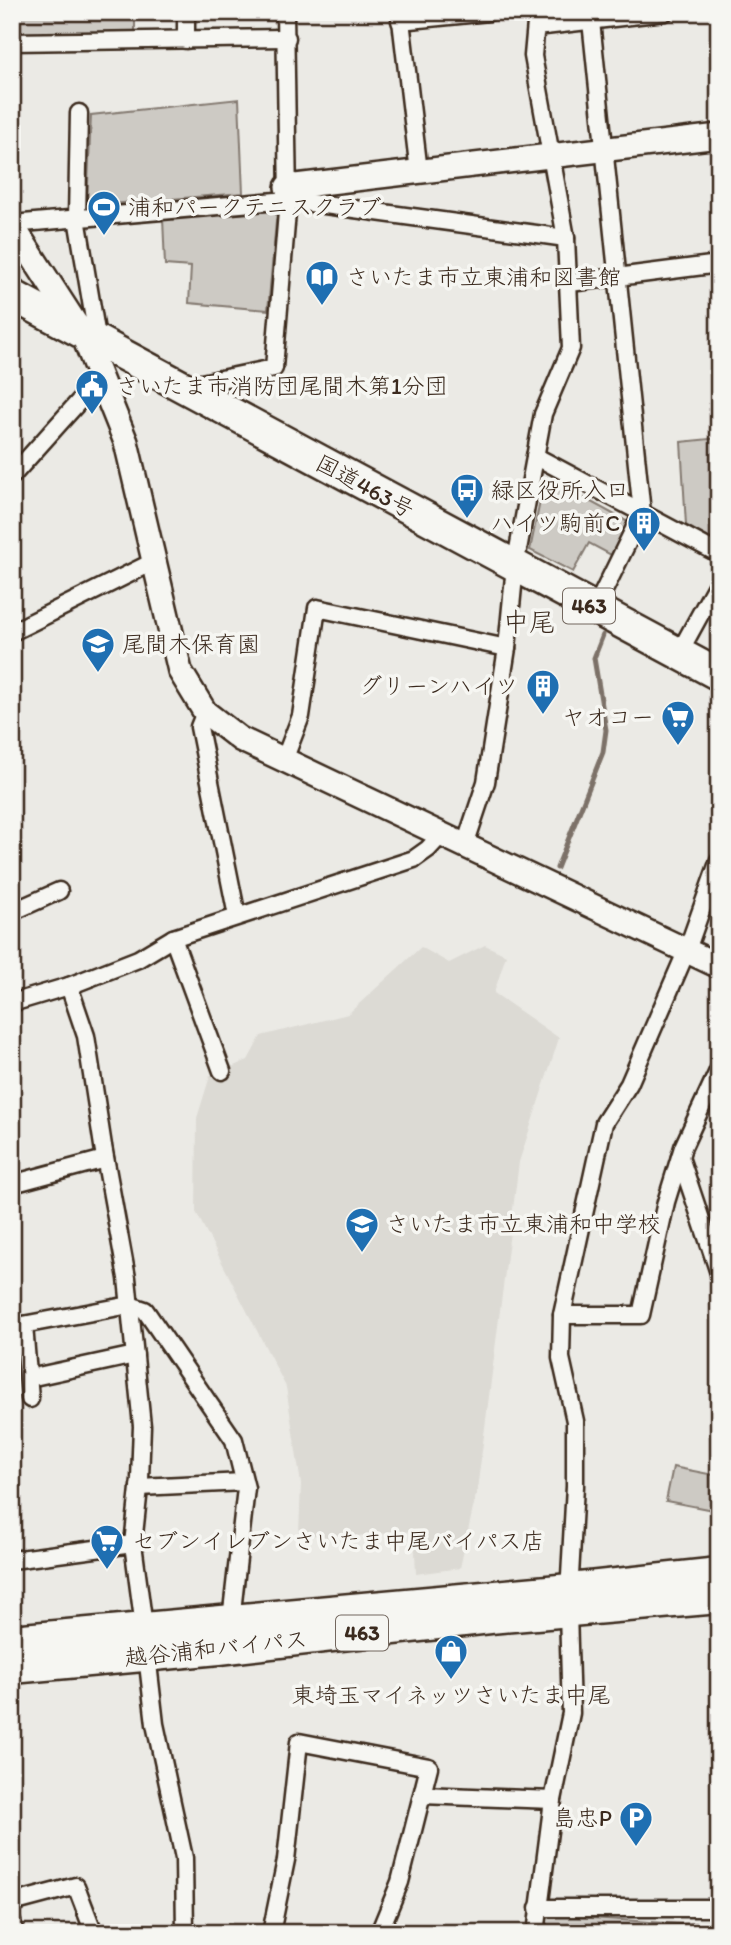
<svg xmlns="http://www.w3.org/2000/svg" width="731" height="1945" font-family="Itim,'Klee One',sans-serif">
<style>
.built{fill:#dcdad4}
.green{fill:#cdcac4;stroke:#847a71;stroke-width:2}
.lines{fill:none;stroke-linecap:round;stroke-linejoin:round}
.stream{stroke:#7c7167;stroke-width:5}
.street-casing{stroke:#3b2a1e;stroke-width:21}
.secondary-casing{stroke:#3b2a1e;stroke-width:28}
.highway-casing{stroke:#3b2a1e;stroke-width:35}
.street{stroke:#f6f6f2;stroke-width:16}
.secondary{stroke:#f6f6f2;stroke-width:23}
.highway{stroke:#f6f6f2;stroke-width:30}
.labels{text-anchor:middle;stroke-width:7;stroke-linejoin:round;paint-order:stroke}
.shield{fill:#f6f6f2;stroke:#73675e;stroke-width:2}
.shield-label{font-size:21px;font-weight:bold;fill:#3b2a1e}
.poi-label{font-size:23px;fill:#3b2a1e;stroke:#f6f6f2;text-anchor:start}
.street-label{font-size:23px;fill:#3b2a1e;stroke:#f6f6f2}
.quarter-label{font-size:26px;fill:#3b2a1e;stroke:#f6f6f2}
</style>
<rect width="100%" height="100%" fill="#ebeae5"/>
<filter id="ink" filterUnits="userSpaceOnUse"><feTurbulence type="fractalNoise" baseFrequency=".0143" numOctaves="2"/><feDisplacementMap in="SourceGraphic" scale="14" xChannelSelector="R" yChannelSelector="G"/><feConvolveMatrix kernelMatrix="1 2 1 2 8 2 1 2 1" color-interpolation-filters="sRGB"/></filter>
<g filter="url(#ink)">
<polygon class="built" points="485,945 506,955 494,993 559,1038 519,1162 477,1490 460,1568 416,1574 414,1531 333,1538 299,1533 301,1484 286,1387 196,1212 197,1118 210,1076 248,1060 261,1036 348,1014 421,947 449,963"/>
<g class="green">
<polygon points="12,12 135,12 135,31 17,36 12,34"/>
<polygon points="239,99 243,193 87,206 91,115"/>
<polygon points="277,211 268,310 189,303 191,267 165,265 163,218"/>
<polygon points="719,438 719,544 686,525 681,442"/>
<polygon points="545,477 628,522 611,555 589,543 573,572 530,550"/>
<polygon points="673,1467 719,1476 718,1511 666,1501"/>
<polygon points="547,1915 680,1924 719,1922 719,1933 540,1933 541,1919"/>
</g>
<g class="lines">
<polyline class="stream" points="557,868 603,752 606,730 594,658 603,635"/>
<defs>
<g id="street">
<polyline points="186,12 186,40"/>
<polyline points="400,12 419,172"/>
<polyline points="400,21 489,12"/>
<polyline points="591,21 642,513 595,609"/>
<polyline points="536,27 665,12"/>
<polyline points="12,42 287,38"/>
<polyline points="79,113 77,218 98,343"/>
<polyline points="12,224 288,200 566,238"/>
<polyline points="570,283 719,264"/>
<polyline points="187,386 274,368 288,200 285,12"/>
<polyline points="535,456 719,554"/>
<polyline points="12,476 100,378"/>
<polyline points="12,632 155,561"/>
<polyline points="679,653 719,580"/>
<polyline points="205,712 199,727 237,916"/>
<polyline points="284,760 301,716 317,608 507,648"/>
<polyline points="465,845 486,782 507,648 515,566 543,414 571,348 566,238 533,56 537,12"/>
<polyline points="12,912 59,891"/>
<polyline points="173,938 222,1071"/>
<polyline points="69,986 86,1036 103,1146 127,1278 142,1426 140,1479 133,1544 144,1627"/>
<polyline points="12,1003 69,986 138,959 173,938 414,859 428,849 442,834"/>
<polyline points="680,1157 719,1273"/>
<polyline points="12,1184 105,1159"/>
<polyline points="562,1315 641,1315 666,1202 683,1147 719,1069"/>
<polyline points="24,1325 30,1399"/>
<polyline points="12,1327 130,1305 145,1310 234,1440 246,1488 231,1620"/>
<polyline points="29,1378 135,1355"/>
<polyline points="139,1487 244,1482"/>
<polyline points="12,1560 133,1544"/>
<polyline points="147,1655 155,1724 184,1858 185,1933"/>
<polyline points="422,1795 553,1800"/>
<polyline points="12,1903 76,1886 94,1933"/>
<polyline points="538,1908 719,1908"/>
<polyline points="12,1922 15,1933"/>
<polyline points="271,1933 286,1860 299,1742 429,1767 400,1882 379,1933"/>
<polyline points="536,1933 553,1800 571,1713 568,1612 575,1486 575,1421 561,1358 562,1315 604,1123 629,1084 687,950 719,860"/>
</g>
<g id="secondary">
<polyline points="287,187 719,136"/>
<polyline points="12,225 83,335 126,442 180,671 205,712 240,739 719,966"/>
</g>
<g id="highway">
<polyline points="12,295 719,675"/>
<polyline points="12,1640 570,1589 719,1573"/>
<polyline points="12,1668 219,1649 490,1618 719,1598"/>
</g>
</defs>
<use href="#street" class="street-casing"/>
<use href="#secondary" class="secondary-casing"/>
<use href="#highway" class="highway-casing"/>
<use href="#street" class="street"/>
<use href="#secondary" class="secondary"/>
<use href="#highway" class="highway"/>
</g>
</g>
<defs>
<symbol id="stadium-pin" viewBox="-11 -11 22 30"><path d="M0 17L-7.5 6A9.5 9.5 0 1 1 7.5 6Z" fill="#1f6fb2" stroke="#f6f6f2"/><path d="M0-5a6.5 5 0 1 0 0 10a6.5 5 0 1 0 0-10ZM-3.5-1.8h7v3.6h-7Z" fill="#fff"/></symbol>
<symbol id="library-pin" viewBox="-11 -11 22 30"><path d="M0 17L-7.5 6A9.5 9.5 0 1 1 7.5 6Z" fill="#1f6fb2" stroke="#f6f6f2"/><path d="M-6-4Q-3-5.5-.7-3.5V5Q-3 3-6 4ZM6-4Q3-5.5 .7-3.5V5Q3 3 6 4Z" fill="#fff"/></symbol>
<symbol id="civic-pin" viewBox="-11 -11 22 30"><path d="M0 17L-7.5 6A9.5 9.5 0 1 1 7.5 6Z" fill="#1f6fb2" stroke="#f6f6f2"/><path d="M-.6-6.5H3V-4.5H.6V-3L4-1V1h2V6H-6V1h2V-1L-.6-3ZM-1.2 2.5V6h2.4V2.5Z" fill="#fff"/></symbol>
<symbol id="bus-pin" viewBox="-11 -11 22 30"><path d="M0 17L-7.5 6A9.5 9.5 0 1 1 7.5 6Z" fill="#1f6fb2" stroke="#f6f6f2"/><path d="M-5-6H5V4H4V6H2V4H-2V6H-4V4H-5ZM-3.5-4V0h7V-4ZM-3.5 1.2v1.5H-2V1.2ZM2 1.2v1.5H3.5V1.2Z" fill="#fff"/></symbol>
<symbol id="building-pin" viewBox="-11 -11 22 30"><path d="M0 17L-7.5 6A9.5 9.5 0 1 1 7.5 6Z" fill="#1f6fb2" stroke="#f6f6f2"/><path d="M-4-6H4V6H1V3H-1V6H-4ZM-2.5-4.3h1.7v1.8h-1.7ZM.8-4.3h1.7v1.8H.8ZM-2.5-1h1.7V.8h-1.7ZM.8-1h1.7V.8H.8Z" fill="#fff"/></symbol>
<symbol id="school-pin" viewBox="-11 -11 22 30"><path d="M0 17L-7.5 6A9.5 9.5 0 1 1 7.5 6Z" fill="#1f6fb2" stroke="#f6f6f2"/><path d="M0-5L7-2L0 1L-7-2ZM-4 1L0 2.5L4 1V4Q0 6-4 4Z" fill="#fff"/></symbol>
<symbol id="supermarket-pin" viewBox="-11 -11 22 30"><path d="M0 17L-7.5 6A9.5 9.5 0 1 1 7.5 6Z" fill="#1f6fb2" stroke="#f6f6f2"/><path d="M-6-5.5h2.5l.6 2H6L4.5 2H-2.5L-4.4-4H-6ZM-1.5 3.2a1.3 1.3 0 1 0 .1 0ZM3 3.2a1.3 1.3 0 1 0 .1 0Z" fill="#fff"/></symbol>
<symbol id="shop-pin" viewBox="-11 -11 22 30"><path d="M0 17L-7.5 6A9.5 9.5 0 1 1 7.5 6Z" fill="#1f6fb2" stroke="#f6f6f2"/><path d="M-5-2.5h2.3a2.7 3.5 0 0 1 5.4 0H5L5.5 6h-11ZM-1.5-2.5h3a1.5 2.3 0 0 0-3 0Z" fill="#fff"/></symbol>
<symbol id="parking-pin" viewBox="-11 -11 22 30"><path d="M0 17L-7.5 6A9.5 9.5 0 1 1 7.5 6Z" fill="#1f6fb2" stroke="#f6f6f2"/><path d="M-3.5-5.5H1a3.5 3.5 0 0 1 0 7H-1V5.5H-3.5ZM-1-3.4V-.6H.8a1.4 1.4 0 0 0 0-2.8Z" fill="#fff"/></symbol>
</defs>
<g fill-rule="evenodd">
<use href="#stadium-pin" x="85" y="188" width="38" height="52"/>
<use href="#library-pin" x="303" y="258" width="38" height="52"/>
<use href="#civic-pin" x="73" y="367" width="38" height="52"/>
<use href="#bus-pin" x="448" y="471" width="38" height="52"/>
<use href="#building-pin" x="625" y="504" width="38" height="52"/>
<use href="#school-pin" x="79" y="625" width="38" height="52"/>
<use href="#building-pin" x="524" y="667" width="38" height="52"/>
<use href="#supermarket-pin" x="659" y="698" width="38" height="52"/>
<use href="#school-pin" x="343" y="1205" width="38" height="52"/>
<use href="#supermarket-pin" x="88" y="1522" width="38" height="52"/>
<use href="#shop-pin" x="432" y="1632" width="38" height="52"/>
<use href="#parking-pin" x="617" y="1799" width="38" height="52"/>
</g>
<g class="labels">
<g class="shield">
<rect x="563" y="588.5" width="52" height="35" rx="5"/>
<rect x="336" y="1615.5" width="52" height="35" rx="5"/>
</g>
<g class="shield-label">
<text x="589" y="613">463</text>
<text x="362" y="1640">463</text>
</g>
<g class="poi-label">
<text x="128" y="215">浦和パークテニスクラブ</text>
<text x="346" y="285">さいたま市立東浦和図書館</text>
<text x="116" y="394">さいたま市消防団尾間木第1分団</text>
<text x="491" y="498">緑区役所入口</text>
<text x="620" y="531" text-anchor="end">ハイツ駒前C</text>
<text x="122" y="652">尾間木保育園</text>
<text x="518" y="694" text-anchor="end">グリーンハイツ</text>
<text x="654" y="725" text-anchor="end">ヤオコー</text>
<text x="386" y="1232">さいたま市立東浦和中学校</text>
<text x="132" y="1549">セブンイレブンさいたま中尾バイパス店</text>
<text x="451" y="1703" text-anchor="middle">東埼玉マイネッツさいたま中尾</text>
<text x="612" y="1826" text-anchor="end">島忠P</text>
</g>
<g class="street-label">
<text transform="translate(365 486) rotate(28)" y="8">国道463号</text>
<text transform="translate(216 1648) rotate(-6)" y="8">越谷浦和バイパス</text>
</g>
<g class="quarter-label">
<text x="529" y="631">中尾</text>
</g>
</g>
<rect width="731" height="1945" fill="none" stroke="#f6f6f2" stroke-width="42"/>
<rect x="21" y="21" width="689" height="1903" fill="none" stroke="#3b2a1e" stroke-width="2.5" filter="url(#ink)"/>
</svg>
